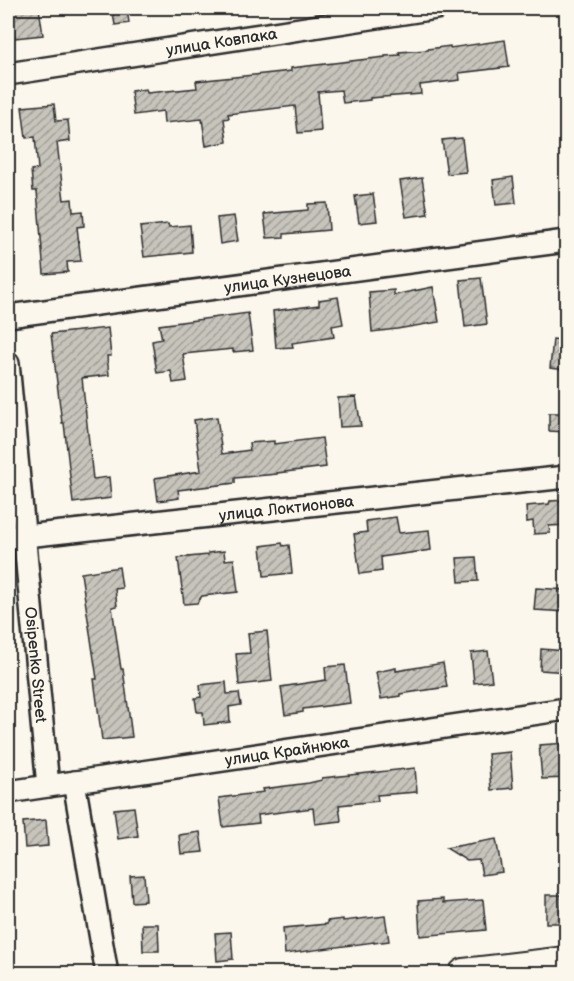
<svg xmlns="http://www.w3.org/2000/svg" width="574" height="981" font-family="'Balsamiq Sans',sans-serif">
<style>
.building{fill:url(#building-hatch);stroke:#2b2b2b;stroke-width:1.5}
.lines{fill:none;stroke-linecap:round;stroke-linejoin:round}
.minor-casing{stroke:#2b2b2b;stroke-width:26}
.secondary-casing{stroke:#2b2b2b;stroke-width:34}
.minor{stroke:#fbf7ec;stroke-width:21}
.secondary{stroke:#fbf7ec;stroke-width:30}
.labels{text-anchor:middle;stroke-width:4.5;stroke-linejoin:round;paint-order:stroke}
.street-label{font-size:16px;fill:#2b2b2b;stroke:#fbf7ec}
</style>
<defs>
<pattern id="building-hatch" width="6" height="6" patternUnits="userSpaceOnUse" patternTransform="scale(1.5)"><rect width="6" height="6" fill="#c7c4bc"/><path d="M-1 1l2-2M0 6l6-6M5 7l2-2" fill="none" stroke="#a29f99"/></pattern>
</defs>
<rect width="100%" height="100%" fill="#fbf7ec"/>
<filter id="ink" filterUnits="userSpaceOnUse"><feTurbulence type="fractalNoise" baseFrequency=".0167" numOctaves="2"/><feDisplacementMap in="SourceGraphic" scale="12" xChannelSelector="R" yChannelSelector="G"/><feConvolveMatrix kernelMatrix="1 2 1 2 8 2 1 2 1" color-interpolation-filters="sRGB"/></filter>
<g filter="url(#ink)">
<g class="building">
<polygon points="39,8 43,35 15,38 11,11"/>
<polygon points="112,8 127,8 129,23 115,25"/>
<polygon points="505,40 509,67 459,73 460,80 420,85 421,94 370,98 370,100 343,103 341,90 318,92 321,131 298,133 295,106 228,114 229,118 224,119 227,142 206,146 202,119 164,123 163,111 134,115 131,91 146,89 147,93 197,88 196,81 291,71 291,68 385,57 385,56 400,55 399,52 428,50 428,49 450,46 450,48"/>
<polygon points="54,104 56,121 68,120 70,141 57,143 64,200 72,199 73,212 83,211 84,226 77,227 81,261 67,262 68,272 44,274 37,191 33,191 31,170 38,169 35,137 26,138 22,107"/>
<polygon points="462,138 466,172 447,174 442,140"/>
<polygon points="513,177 516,203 496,205 493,180"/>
<polygon points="422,178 428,214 406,217 400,181"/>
<polygon points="373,194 377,221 359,223 355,196"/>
<polygon points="327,203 329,230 284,234 284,237 267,238 264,214 308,210 308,204"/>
<polygon points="234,216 238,241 220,244 217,218"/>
<polygon points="168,224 169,227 190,225 192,252 144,257 140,227"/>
<polygon points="481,278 487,324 465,327 460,280"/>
<polygon points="433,287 439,322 397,329 372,332 369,292 394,290 394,295"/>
<polygon points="338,297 343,324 332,326 334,337 292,343 293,347 276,348 273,311 319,305 319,300"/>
<polygon points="248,313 253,350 233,352 233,349 183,354 187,381 173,383 171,371 157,373 152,341 162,339 159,325"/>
<polygon points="108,328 111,356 107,356 109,375 82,378 93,479 109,477 111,498 73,503 64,423 62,423 51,334"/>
<polygon points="553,339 567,341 567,370 550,368"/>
<polygon points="356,397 361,426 340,427 338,398"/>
<polygon points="549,413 567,413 567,432 549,431"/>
<polygon points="217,417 222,454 250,450 249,443 274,441 274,444 322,438 326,467 277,473 277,474 235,478 235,483 178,490 179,498 158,501 155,478 201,471 194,420"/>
<polygon points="567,500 567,525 549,526 550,533 534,534 533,521 527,522 526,506 549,504 550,501"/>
<polygon points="396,517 399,533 429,530 431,550 381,557 382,571 360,574 354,534 367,532 366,521"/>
<polygon points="282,543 283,546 289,545 292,573 264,576 261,546"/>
<polygon points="224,551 225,560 234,559 238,592 202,596 197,603 184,604 178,558 208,555 208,553"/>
<polygon points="476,557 478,581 459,582 457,558"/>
<polygon points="119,567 122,588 115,589 117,606 112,607 121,669 123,669 132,737 102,740 94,679 97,679 81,573"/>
<polygon points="536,588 567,590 567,612 534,610"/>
<polygon points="267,631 272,681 239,685 236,654 250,653 248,633"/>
<polygon points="541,649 567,651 567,672 540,670"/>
<polygon points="488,651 492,681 474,683 471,653"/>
<polygon points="443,663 447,687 400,694 400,696 381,699 376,672 396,668 396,671"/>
<polygon points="345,665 350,703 303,709 303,712 285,715 281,687 326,680 325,667"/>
<polygon points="226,682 227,694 239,693 241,705 229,707 230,722 204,725 203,712 197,712 195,698 201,697 200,685"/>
<polygon points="567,743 567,778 542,779 539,745"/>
<polygon points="510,752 513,788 491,790 488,754"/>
<polygon points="415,768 417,792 377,795 378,801 339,805 341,821 315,824 313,808 258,815 259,823 223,827 219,798 264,792 263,789 309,783 322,780 322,778"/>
<polygon points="134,807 138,836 118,839 114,809"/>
<polygon points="46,820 48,846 25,848 23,822"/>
<polygon points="200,832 203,852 181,854 179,835"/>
<polygon points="496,839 502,872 482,875 479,860 467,861 446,848"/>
<polygon points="144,875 146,901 132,902 130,876"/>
<polygon points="546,895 562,895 561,923 546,923"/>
<polygon points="443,899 443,903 483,900 486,930 420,936 418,901"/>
<polygon points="385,916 389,941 374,943 374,942 285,954 283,928 327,924 327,921 343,919 343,921"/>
<polygon points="142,924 158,924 159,951 143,951"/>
<polygon points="231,932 233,959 217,961 215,933"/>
</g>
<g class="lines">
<defs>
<g id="minor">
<path id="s1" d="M 8,74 L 436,8"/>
<path id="s2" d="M 8,316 L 566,241"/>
<path id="s3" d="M 8,363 L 48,786"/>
<path id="s4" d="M 8,538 L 566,477"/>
<polyline points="74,782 107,974"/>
<path id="s5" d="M 8,792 L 566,709"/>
</g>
<polyline id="secondary" points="464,974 566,962"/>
</defs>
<use href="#minor" class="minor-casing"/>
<use href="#secondary" class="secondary-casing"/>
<use href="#minor" class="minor"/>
<use href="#secondary" class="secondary"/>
</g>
</g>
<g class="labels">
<g class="street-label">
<text dy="6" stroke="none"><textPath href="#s1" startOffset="216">улица Ковпака</textPath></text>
<text dy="6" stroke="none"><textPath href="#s2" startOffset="282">улица Кузнецова</textPath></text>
<text dy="6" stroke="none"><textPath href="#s4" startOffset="280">улица Локтионова</textPath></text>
<text dy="6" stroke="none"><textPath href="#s3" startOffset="303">Osipenko Street</textPath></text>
<text dy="6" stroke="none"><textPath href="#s5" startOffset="282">улица Крайнюка</textPath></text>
</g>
</g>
<rect width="574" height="981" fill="none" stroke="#fbf7ec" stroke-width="30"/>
<rect x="15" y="15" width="544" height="951" fill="none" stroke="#2b2b2b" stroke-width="2" filter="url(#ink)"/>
</svg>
